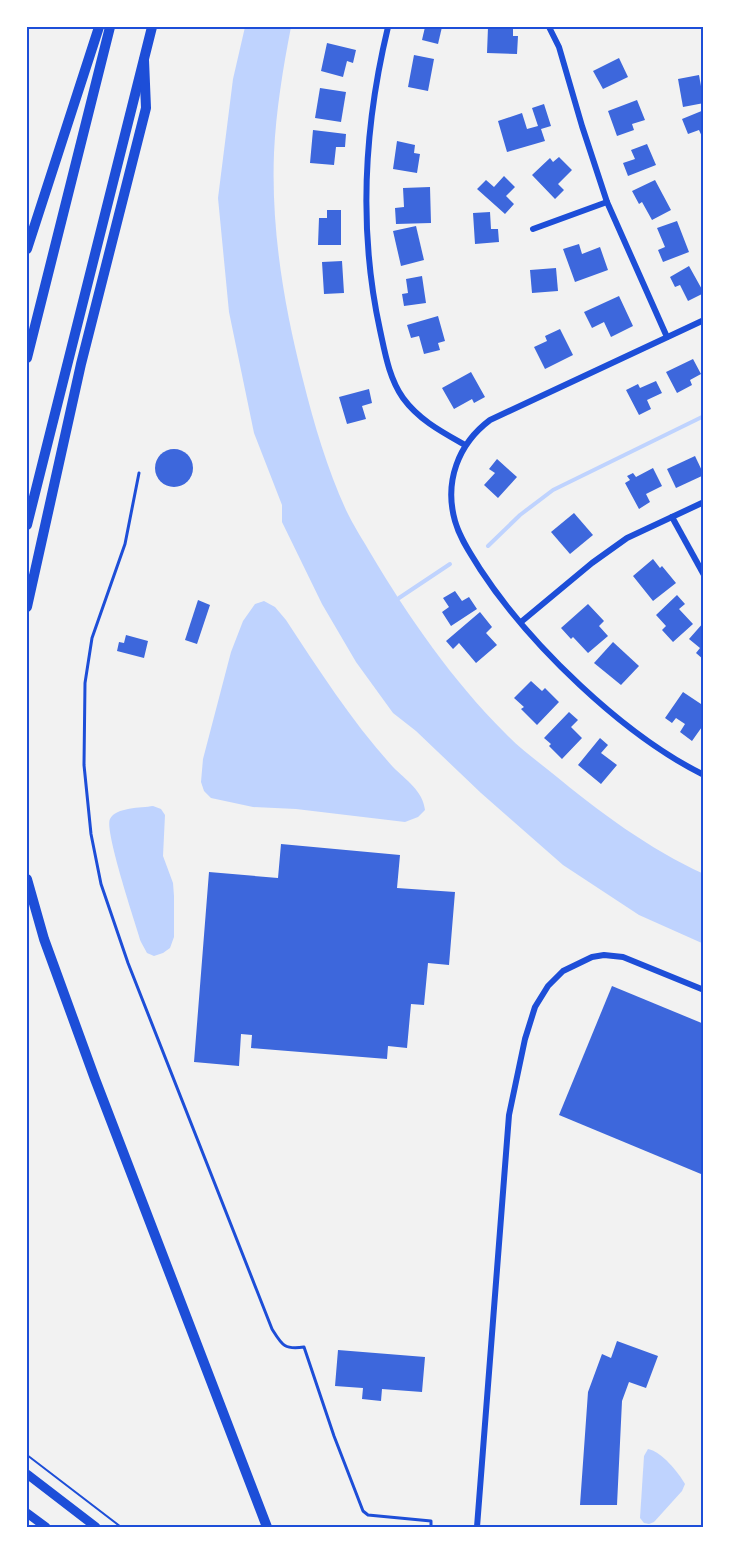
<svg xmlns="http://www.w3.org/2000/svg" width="731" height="1554" font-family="Bitter,serif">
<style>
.water{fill:#bfd3fe}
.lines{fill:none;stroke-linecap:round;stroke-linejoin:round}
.stream{stroke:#bfd3fe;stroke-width:4}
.building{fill:#3d67dc}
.path{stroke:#1d4ed8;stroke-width:2}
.service{stroke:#1d4ed8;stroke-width:3}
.minor{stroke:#1d4ed8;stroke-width:6}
.primary{stroke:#1d4ed8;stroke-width:9}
.motorway{stroke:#1d4ed8;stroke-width:10}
.neatline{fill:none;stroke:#1d4ed8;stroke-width:2}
</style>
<rect width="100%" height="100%" fill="#f2f2f2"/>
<g class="water">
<path d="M 245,27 L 291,27 C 283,68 276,111 274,153 C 271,229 284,306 303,380 C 314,424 327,468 346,510 C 353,525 363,540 371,554 C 409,618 453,681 505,733 C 519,748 536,760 552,773 C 598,811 649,849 704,874 L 704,944 L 639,915 L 563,865 L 481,793 L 416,731 L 393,713 L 356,662 L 322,604 L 282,522 L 282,505 L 254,433 L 229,312 L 218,198 L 233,79 Z"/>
<path d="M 264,601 L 275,607 L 286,620 C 319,670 352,722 393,767 C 406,780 423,791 425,810 L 418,817 L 405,822 L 296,809 L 253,807 L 211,798 L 204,791 L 201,782 L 203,759 L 231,652 L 243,621 L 255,604 Z"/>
<path d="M 153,806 L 161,809 L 165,815 L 163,856 L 173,883 L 174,896 L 174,937 L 170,948 L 163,953 L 154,956 L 147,953 L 141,942 C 136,925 104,830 110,819 C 116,807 141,808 153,806 Z"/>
<path d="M 648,1449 C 662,1452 678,1472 685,1484 L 682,1491 L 654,1522 L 649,1524 L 644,1523 L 640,1518 L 644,1456 Z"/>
</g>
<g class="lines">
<g class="stream">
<polyline points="488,546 520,515 553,490 704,416"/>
<polyline points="399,598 450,564"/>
</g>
</g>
<g class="building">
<polygon points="425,27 442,27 438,44 422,40"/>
<polygon points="488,27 513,27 513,36 518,36 517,54 487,53"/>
<polygon points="327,43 356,50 353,63 347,61 343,77 321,71"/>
<polygon points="414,55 434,59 428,91 408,87"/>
<polygon points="619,58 628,77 603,89 593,71"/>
<polygon points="699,75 704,103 683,107 678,79"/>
<polygon points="320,88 346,92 341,122 315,118"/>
<polygon points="637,100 645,120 632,124 634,130 617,136 608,111"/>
<polygon points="544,104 551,126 541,129 545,141 507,152 498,121 522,113 527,129 538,126 532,108"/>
<polygon points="704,110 704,141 699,130 688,134 682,119"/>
<polygon points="313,130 346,134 345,147 336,147 334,165 310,163"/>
<polygon points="397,141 415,145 414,153 420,154 417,173 393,169"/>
<polygon points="647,144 656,165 628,176 623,163 635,159 631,150"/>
<polygon points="559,157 572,170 558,184 564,190 555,199 532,175 550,158 553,162"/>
<polygon points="504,176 515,187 506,196 514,204 505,214 477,189 486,180 494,187"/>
<polygon points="655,180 671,210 652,220 642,202 639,204 632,191"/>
<polygon points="430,187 431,223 396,224 395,208 404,207 403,188"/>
<polygon points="327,210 341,210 341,245 318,245 319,218 327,218"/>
<polygon points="490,212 491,229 498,229 499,242 475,244 473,213"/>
<polygon points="677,221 689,252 663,262 658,250 665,247 657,228"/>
<polygon points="416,226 424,260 401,266 393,231"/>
<polygon points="579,244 582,254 600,247 608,270 575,282 563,249"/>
<polygon points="342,261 344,293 324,294 322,262"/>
<polygon points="689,266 704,293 688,301 680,285 675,287 670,277"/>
<polygon points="556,268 558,291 532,293 530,270"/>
<polygon points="422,276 426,303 404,306 402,294 408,293 406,279"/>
<polygon points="619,296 633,326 611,337 604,322 592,328 584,312"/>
<polygon points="438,316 445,341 438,343 440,350 424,354 419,336 411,338 407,325"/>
<polygon points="560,329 573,355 545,369 534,347 547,341 545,336"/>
<polygon points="693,359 701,374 690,380 692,385 677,393 666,372"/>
<polygon points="471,372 485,397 474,403 472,399 454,409 442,388"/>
<polygon points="656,381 662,393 647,400 651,409 639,415 626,390 638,384 640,388"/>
<polygon points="369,389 372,403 362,406 366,419 347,424 339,397"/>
<circle cx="174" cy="468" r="19"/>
<polygon points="695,456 704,475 676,488 667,469"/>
<polygon points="497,459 517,477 498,498 484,485 495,473 489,469"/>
<polygon points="653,468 662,486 646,494 650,502 639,509 625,483 630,480 627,476 633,473 636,477"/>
<polygon points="574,513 593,535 570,554 551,532"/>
<polygon points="653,559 660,568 662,566 676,583 653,601 633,576"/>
<polygon points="455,591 462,601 469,597 477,609 451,626 442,612 449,607 443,598"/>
<polygon points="677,595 685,604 679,609 693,624 673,642 662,630 666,626 656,615"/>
<polygon points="198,600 210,605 197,644 185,640"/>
<polygon points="588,604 604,621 599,626 608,636 588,653 573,637 571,639 561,628"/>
<polygon points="480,612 492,627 486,633 497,645 476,663 459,643 453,649 446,641"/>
<polygon points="704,622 704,660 696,653 700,648 689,639"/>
<polygon points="126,635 148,641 144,658 117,651 119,642 124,643"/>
<polygon points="613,642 639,666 621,685 594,663"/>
<polygon points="531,681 542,691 545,688 559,702 537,725 521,709 524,707 514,698"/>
<polygon points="683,692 704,706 704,724 692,741 680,732 685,724 676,718 672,723 665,718"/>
<polygon points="569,712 578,720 571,727 582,738 562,759 549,746 551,744 544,738"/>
<polygon points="600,738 608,745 601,753 617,765 601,784 578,765"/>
<polygon points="281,844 400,855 397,888 455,892 449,965 428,963 424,1005 411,1004 407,1048 388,1046 387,1059 251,1048 252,1035 241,1034 239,1066 194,1062 209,872 278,878"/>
<polygon points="612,986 704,1024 704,1168 701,1174 559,1115"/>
<polygon points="617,1341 658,1356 646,1388 629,1382 622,1401 617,1505 580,1505 588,1392 602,1354 611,1358"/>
<polygon points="338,1350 425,1357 422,1392 382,1389 381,1401 362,1399 363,1388 335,1386"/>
</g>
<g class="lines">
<polyline class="path" points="27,1455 121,1527"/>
<path class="service" d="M 139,473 L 125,544 L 92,638 L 85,683 L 84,765 L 91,834 L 101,884 L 128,963 L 272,1329 C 282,1345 284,1350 304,1347 L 334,1436 L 363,1511 L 368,1515 L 431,1521 L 431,1527"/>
<g class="minor">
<path d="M 388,27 C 364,127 358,229 380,330 C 385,353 389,378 403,398 C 419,420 442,432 465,445"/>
<polyline points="549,27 559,47 582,126 607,202 667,337"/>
<polyline points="533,229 607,202"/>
<path d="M 704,320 L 490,420 C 458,444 444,482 455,521 C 460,539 471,554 480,569 C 529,644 623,735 704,775"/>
<polyline points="672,517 704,575"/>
<polyline points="521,622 592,563 627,538 704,502"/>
<polyline points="477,1527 509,1115 525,1039 535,1007 548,986 563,971 592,957 604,955 623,957 704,990"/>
</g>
<g class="primary">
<polyline points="27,1474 96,1527"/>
<polyline points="27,1513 46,1527"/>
</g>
<g class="motorway">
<polyline points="27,249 99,27"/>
<polyline points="27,358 110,27"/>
<polyline points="27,525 152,27"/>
<polyline points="27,607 81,364 146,108 144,60"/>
<polyline points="27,879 44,939 95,1079 267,1527"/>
</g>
</g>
<rect width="731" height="1554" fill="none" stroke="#ffffff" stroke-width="57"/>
<rect x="28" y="28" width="674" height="1498" class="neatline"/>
</svg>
